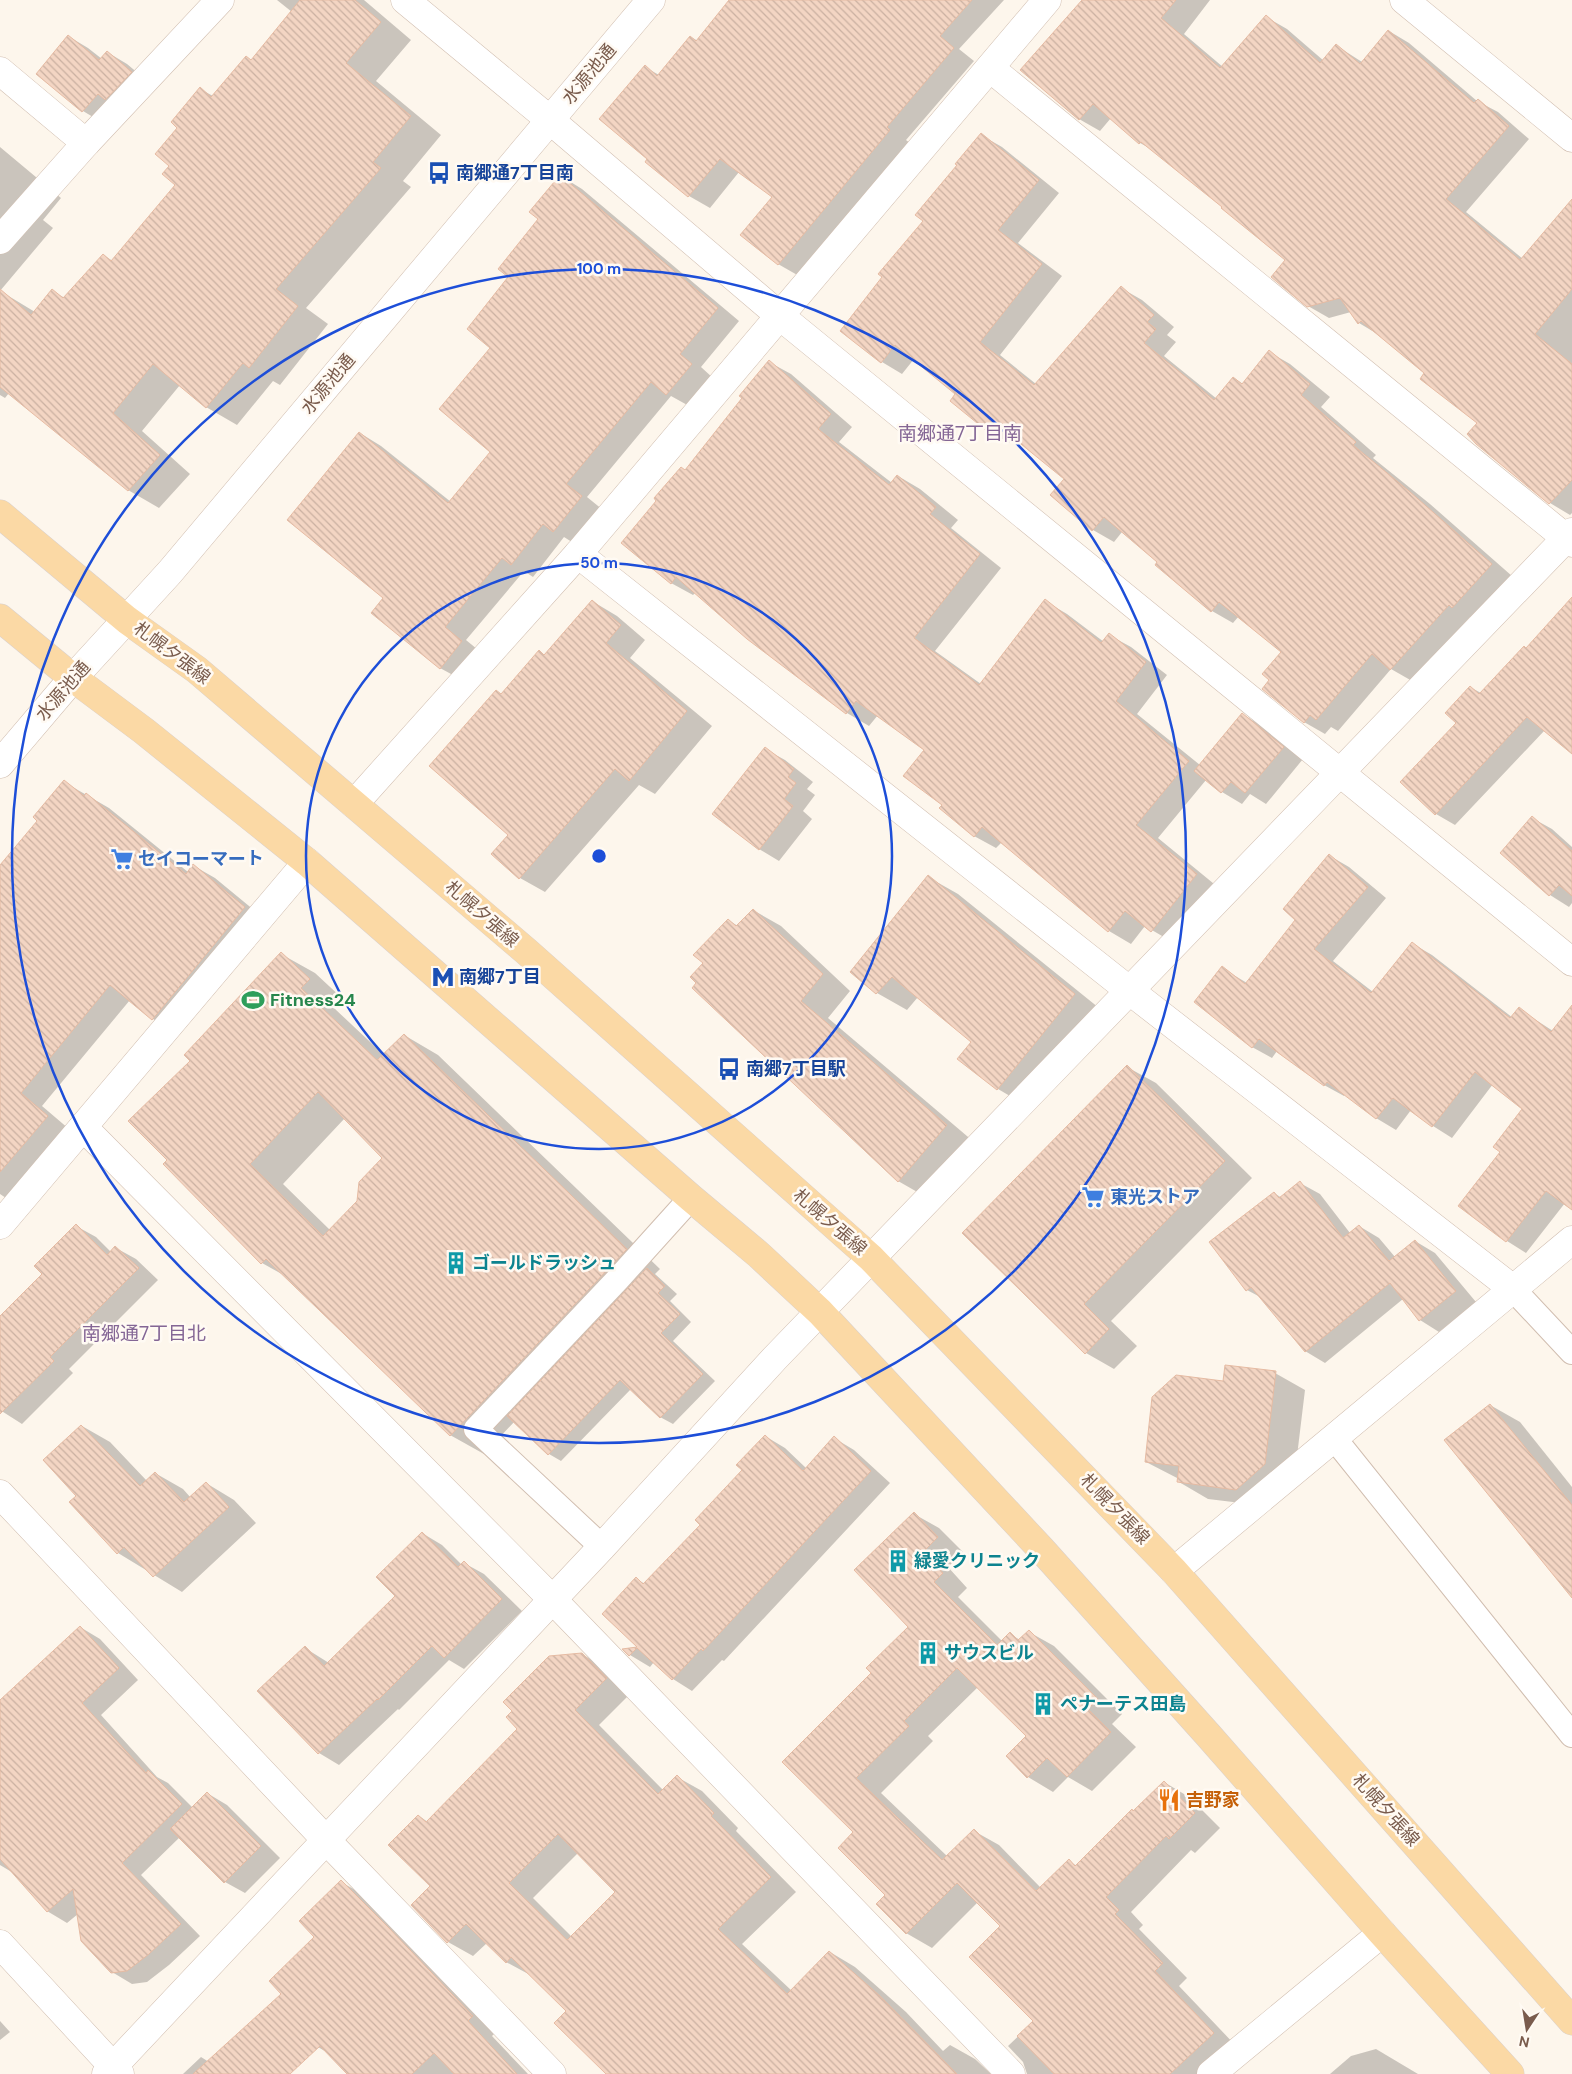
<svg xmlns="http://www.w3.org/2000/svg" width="1572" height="2074" font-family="'DM Sans','Noto Sans JP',sans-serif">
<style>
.shadow{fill:#0003;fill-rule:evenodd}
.building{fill:url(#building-back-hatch);stroke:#e6bba3;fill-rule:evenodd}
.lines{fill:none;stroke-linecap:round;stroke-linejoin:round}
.service-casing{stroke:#d1beb0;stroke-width:26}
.minor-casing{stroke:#d1beb0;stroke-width:29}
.tertiary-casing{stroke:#d1beb0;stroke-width:29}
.primary-casing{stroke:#dad1cd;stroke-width:29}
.service{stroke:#fff;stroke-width:24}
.minor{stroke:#fff;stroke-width:28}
.tertiary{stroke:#fff;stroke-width:28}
.primary{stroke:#fbd9a5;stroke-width:28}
.ring{fill:none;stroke:#1d4ed8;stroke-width:2.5}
.labels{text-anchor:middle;stroke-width:5;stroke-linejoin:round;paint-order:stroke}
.street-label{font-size:18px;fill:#7a5c4d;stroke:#fffaf3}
.transit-label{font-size:18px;font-weight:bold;fill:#164399;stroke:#fffaf3;text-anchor:start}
.shop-label{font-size:18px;font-weight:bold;fill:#366cbe;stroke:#fffaf3;text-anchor:start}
.leisure-label{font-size:18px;font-weight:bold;fill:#27864d;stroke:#fffaf3;text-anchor:start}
.culture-label{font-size:18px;font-weight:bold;fill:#0d838f;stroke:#fffaf3;text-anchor:start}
.food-label{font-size:18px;font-weight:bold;fill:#c56008;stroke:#fffaf3;text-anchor:start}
.neighbourhood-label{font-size:19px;fill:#846695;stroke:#fffaf3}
.centre{fill:#1d4ed8;stroke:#fffaf3;stroke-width:2.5}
.ring-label{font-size:15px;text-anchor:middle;font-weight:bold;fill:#1d4ed8;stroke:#fffaf3;stroke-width:5;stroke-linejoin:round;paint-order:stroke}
</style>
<defs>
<pattern id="building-back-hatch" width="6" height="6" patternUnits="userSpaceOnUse" patternTransform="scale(1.25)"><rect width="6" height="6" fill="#f3d5c3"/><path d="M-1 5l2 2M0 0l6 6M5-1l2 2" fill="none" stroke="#cab0a1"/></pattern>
</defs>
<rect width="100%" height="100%" fill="#fdf6ec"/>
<g class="shadow">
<polygon points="277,0 364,0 411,40 376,81 441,135 403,181 411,187 306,308 328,324 280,385 273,381 237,425 206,407 180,385 142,431 190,474 159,508 128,490 9,393 5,398 0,395 0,295 2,292 35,312 52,291 65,298 103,255 113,261 176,185 170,166 179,128 200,89 213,96 247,57 252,61 292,12"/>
<polygon points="731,0 1004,0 959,49 974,61 906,140 910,143 799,276 778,264 774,197 739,172 710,208 689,196 647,162 649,159 645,67 659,75 691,37 698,41"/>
<polygon points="1105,0 1210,0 1184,34 1223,67 1266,17 1287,29 1324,61 1337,46 1362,62 1389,31 1409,43 1477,101 1498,112 1529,139 1466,212 1523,259 1572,201 1572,513 1570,515 1550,503 1479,423 1426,373 1379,335 1359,323 1351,312 1329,318 1308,306 1287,260 1155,151 1140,143 1111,118 1100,131 1079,119"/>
<polygon points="68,36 88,48 102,59 107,52 127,64 151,84 103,123 83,111 38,74"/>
<polygon points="981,135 1002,147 1059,193 1018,243 1062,276 1000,355 1036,384 1121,288 1142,300 1174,327 1167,335 1176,342 1164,356 1217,399 1234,378 1243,384 1269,352 1290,364 1330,397 1321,407 1376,455 1373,458 1430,504 1512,576 1474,619 1470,617 1412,681 1391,669 1338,731 1331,727 1325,734 1304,722 1271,680 1283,652 1239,616 1233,623 1212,611 1156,565 1159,562 1122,532 1114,542 1093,530 1066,479 1014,437 1009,443 989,431 957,394 914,359 902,374 882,362 925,221 959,165"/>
<polygon points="0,147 61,198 43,220 53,228 0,291"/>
<polygon points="561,176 582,189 739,321 701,367 713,378 689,406 671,396 587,497 603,510 575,544 564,537 533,577 524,571 466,640 483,654 462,680 440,668 385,598 360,433 381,446 451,502 492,452 492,348 510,276"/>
<polygon points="769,362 791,374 852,427 839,442 892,483 898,476 920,489 958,520 951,528 1001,568 935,651 981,684 1045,601 1067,614 1104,642 1109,635 1131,647 1167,675 1137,714 1200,765 1242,714 1262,726 1303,759 1266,804 1250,794 1242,804 1222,792 1206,780 1158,838 1219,888 1174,943 1145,926 1131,944 1109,931 1002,842 996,848 974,836 925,749 878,715 869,726 847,713 748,638 696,592 693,595 671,583 685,471 743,398"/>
<polygon points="592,601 617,616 645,640 630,658 712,726 655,794 639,785 545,892 520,878 510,835 540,652 545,655"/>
<polygon points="1572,601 1572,753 1545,730 1455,825 1436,814 1457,723 1470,687 1481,693 1527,649"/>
<polygon points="765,749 785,760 813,782 807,789 815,795 803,811 812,819 779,861 759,849"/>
<polygon points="64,782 109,808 188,872 194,866 215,878 266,920 175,1032 153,1019 130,1000 42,1106 69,1129 9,1200 0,1194 0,867 39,821"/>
<polygon points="1532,818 1552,829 1572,847 1572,903 1569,907 1550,895 1501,853"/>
<polygon points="1330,856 1349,867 1386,898 1333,961 1373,992 1413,944 1432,955 1513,1018 1519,1009 1553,1031 1572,1034 1572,1207 1565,1203 1526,1253 1507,1241 1460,1206 1501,1152 1524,1109 1493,1084 1452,1138 1433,1126 1411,1110 1396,1130 1376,1118 1345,1094 1344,1096 1324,1085 1277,1051 1272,1058 1252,1047 1222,968 1247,983 1297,919"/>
<polygon points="928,877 958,894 1104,1012 1027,1106 998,1089 959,1058 973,1041 918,997 907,1010 877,993"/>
<polygon points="753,910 781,926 850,991 828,1018 974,1142 926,1197 898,1181 704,963 728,920 738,926"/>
<path d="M 281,954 L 315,973 L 343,999 L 334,1008 L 384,1055 L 404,1035 L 438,1055 L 660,1269 L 655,1274 L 677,1294 L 670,1301 L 691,1322 L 673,1341 L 715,1381 L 673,1424 L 660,1417 L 631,1389 L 561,1461 L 549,1454 L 515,1421 L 484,1454 L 450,1435 L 287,1277 L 262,1263 L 169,1160 L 192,1061 ZM 345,1118 L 384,1158 L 358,1201 L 330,1230 L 283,1184 Z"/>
<polygon points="1127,1067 1156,1083 1252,1178 1111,1321 1137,1346 1114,1369 1086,1353 964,1233"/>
<polygon points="1300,1183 1320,1194 1350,1233 1359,1226 1379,1238 1395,1257 1415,1241 1435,1253 1476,1302 1439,1332 1420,1320 1403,1299 1325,1363 1305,1351 1262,1298 1247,1290 1274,1193 1282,1198"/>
<polygon points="76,1226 96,1237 111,1252 116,1248 136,1259 158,1280 69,1369 73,1373 22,1424 0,1410 0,1318 44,1274"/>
<polygon points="1275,1373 1305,1390 1294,1481 1266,1506 1208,1499 1179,1482 1179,1479 1146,1462 1224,1382"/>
<polygon points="1490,1405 1520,1422 1572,1487 1572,1596"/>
<polygon points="82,1426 110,1442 147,1481 155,1473 183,1489 191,1498 206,1483 234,1500 256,1523 182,1592 118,1553 78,1496"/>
<polygon points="765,1436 785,1448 806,1468 834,1438 854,1450 890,1483 724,1661 722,1660 692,1691 673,1679 654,1662 650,1667 630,1655 624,1650 640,1648 637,1579 645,1584 702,1525 744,1470"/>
<polygon points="914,1514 939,1528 963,1552 948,1567 967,1588 958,1597 1002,1641 1010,1634 1020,1640 1029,1632 1054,1646 1122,1714 1112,1724 1136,1747 1092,1791 1068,1777 1053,1792 1028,1777 1007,1756 1028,1736 978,1687 928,1736 933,1741 881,1793 947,1856 974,1831 999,1845 1041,1888 1069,1861 1077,1866 1164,1782 1189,1797 1220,1828 1195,1853 1191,1850 1131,1912 1143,1925 1139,1929 1187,1978 1179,1986 1238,2048 1210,2074 1027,2074 1023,2062 1008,2046 1034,2021 1002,1926 978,1902 932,1948 906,1933 855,1832 784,1762 873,1673 910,1627"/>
<polygon points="422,1533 442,1545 462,1565 464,1563 484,1574 522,1611 464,1669 449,1660 399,1710 398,1709 339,1765 319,1753 259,1691 305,1648 329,1663 397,1596"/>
<polygon points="80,1627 100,1639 138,1680 101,1715 157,1777 168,1783 193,1808 207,1793 227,1805 280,1858 245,1893 225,1882 180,1837 141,1875 200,1936 169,1965 147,1982 132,1984 112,1972 78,1914 67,1923 47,1911 15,1874 0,1865 0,1702"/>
<path d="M 582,1654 L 607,1669 L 631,1693 L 599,1725 L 663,1790 L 677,1777 L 702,1791 L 738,1828 L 736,1831 L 796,1892 L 742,1944 L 792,1991 L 830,1952 L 855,1967 L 906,2012 L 943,2051 L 950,2045 L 975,2059 L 991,2074 L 608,2074 L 568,2011 L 532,1976 L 506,1962 L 487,1943 L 473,1956 L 448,1942 L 432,1886 L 419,1816 L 428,1822 L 519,1729 ZM 578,1853 L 616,1892 L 572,1937 L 533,1898 Z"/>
<polygon points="341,1882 366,1896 497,2031 492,2036 528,2074 349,2074 328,2053 318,2047 283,1994 316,1937"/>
<polygon points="0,2021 10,2032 0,2040"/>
<polygon points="1376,2049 1418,2074 1330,2074 1351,2056"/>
<polygon points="201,2057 209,2062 273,2074 183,2074"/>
</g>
<g class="building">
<polygon points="300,0 355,0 381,22 346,63 411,116 373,162 381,168 276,289 298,306 249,368 243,363 206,408 153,364 113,413 160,455 128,491 0,387 0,289 31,315 52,289 63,298 103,254 111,261 175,185 162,174 169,166 155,154 177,128 171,122 200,87 211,97 246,56 251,60"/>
<polygon points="729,0 972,0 940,36 954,48 887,127 890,130 778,265 740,235 772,197 720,159 688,197 645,162 647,159 599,119 645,65 657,76 690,36 696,41"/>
<polygon points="1082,0 1176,0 1161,18 1220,68 1266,15 1320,63 1336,44 1360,64 1388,30 1474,103 1478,99 1509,126 1446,199 1520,260 1572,199 1572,289 1535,334 1572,364 1572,480 1549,504 1476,444 1467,434 1477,423 1420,379 1424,373 1361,321 1358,324 1340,298 1307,307 1271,277 1285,260 1221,208 1222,207 1141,142 1139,144 1093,104 1079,120 1020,70"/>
<polygon points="68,35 99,60 107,51 132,72 105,100 98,94 82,112 36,74"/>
<polygon points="981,133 1039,180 998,230 1042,264 980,342 1034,385 1121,286 1154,315 1147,322 1156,329 1144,343 1214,400 1233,377 1242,384 1269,350 1310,384 1301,395 1356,442 1353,445 1409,491 1492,564 1452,608 1449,605 1390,670 1372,654 1316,720 1310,715 1304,723 1262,689 1269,680 1262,674 1281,652 1219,602 1211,612 1155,565 1157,562 1104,517 1092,531 1050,495 1064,479 995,423 988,432 950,401 955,394 895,345 881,363 840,331 882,277 878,274 923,221 915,215 957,165 955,164"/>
<polygon points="560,175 718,308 680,354 692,364 666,395 651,382 566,484 582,496 553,532 543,524 511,565 502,558 445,627 462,641 440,669 371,613 383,598 287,520 359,432 448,503 490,452 439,409 490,348 467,329 508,277 498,269 538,219 529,212"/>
<polygon points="769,360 831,414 818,429 889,485 897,475 936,507 930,514 980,554 914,638 979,685 1045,599 1101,643 1109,633 1146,662 1116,701 1189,761 1136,825 1197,874 1151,932 1125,911 1108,932 982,827 974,837 939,808 942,805 903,776 924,750 856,701 846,714 747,639 676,577 671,584 621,543 656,501 654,498 681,467 685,470 742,398 739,396"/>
<polygon points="1572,597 1572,754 1527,717 1435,815 1400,782 1456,723 1445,713 1470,686 1479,694 1524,646 1526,648"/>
<polygon points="592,600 621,625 606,643 687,711 629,781 615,769 519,879 491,854 508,835 429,766 496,690 501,694 539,650 544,655"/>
<polygon points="1242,713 1284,747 1245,793 1231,782 1221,793 1194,771"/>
<polygon points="765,747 794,769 788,777 796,783 784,799 793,806 759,850 712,814"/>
<polygon points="64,780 84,796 86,793 186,874 193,864 245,907 152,1020 110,985 21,1093 48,1116 0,1172 0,865 37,821 33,817"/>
<polygon points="1532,816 1572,851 1572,896 1559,885 1549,896 1500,853"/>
<polygon points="1329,854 1368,887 1314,949 1371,993 1412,942 1510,1018 1519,1007 1551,1032 1572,1005 1572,1210 1546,1191 1506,1242 1458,1206 1500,1152 1493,1147 1522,1109 1475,1072 1432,1127 1393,1098 1376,1119 1327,1082 1324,1086 1259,1039 1252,1048 1194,1002 1222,966 1245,984 1295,920 1283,909"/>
<polygon points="928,875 1075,994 997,1090 957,1059 971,1042 892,977 876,994 850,972"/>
<polygon points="753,909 823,974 801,1001 947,1125 898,1182 692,988 696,983 690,977 703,963 693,955 728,919 736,926"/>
<path d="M 281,952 L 310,979 L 301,988 L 377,1060 L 404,1034 L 627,1249 L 450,1436 L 266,1259 L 261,1264 L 163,1164 L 167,1160 L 128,1121 L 190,1061 L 184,1055 ZM 318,1092 L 382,1158 L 359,1182 L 357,1201 L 323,1236 L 250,1164 Z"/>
<polygon points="1127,1065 1225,1161 1084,1304 1109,1329 1085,1354 962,1233"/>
<polygon points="1300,1181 1343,1238 1359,1225 1389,1261 1415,1240 1456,1291 1419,1321 1390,1283 1305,1352 1251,1287 1246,1291 1209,1242 1274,1192 1279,1198"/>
<polygon points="76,1224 107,1255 115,1246 139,1268 50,1357 54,1361 0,1414 0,1316 42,1274 34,1266"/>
<polygon points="647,1268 665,1286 658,1293 680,1314 661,1333 703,1374 660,1418 620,1380 548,1455 507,1416"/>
<polygon points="1225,1365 1276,1371 1265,1464 1236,1490 1177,1482 1179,1466 1145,1462 1152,1397 1176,1375 1223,1381"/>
<polygon points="1490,1404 1572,1505 1572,1598 1444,1440"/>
<polygon points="81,1425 140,1486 155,1472 184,1502 206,1482 229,1507 153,1577 124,1547 117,1554 69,1502 76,1496 43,1460"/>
<polygon points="765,1435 803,1471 834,1436 871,1471 703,1651 701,1649 672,1680 637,1648 629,1656 622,1649 637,1647 602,1614 636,1577 643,1584 700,1525 695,1520 742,1470 736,1465"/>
<polygon points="914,1512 938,1537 923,1552 943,1573 934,1582 997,1645 1010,1632 1018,1640 1029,1630 1098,1699 1088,1709 1111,1732 1067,1777 1047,1758 1027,1778 1006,1756 1026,1736 957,1668 904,1721 909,1726 856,1778 942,1860 974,1829 1036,1891 1069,1859 1075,1866 1132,1809 1133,1811 1164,1781 1195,1813 1169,1839 1166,1836 1106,1897 1119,1910 1115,1914 1163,1963 1155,1971 1214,2033 1170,2074 1054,2074 1017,2036 1033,2021 969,1957 1000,1926 957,1883 906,1934 876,1904 885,1895 838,1848 853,1832 782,1762 871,1673 866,1668 908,1627 854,1570"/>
<polygon points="422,1532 458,1567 464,1561 502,1599 444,1658 432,1646 378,1700 377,1699 318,1754 257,1691 305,1646 324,1666 395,1596 376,1577"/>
<polygon points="80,1626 119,1668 82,1703 146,1773 148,1770 182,1804 122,1863 181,1924 149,1954 127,1971 111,1973 81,1941 73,1889 47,1912 0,1859 0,1700"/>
<path d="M 582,1653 L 607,1678 L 575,1710 L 658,1794 L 677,1775 L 714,1813 L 711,1816 L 771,1877 L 718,1929 L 787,1994 L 829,1951 L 880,1996 L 957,2074 L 606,2074 L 554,2023 L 566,2011 L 511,1957 L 506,1963 L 466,1924 L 447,1943 L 411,1905 L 430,1886 L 388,1845 L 418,1815 L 426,1822 L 517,1729 L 506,1717 L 512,1711 L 503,1702 L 549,1656 ZM 558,1834 L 615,1892 L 567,1940 L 509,1883 Z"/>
<polygon points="207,1792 261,1846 224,1883 170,1829"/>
<polygon points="341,1880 388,1927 473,2016 468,2021 517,2074 454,2074 434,2053 412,2074 347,2074 320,2046 290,2074 193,2074 281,1994 269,1981 314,1937 299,1921"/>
</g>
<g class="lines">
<defs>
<g id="service">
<polyline points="1513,1289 1572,1352"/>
<polyline points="1334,1438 1572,1735"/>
<polyline points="602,1547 476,1429 618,1279 691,1198"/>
</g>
<g id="minor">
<polyline points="405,0 550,120 780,316 1572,962"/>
<polyline points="1404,0 1572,138"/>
<polyline points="990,68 1572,543"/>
<polyline points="0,71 86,143"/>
<polyline points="0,240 86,143 220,0"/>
<polyline points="578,554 1130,991 1513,1289"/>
<polyline points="354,804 578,554 1047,0"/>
<polyline points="83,1127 553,1600 1011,2074"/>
<polyline points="0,1225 307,862"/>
<polyline points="0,1494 326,1840 552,2074"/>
<polyline points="1174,1571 1572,1240"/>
<polyline points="0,1944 120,2074"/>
<polyline points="106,2074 602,1547 775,1358 1572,532"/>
<polyline points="1211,2074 1382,1933"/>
</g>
<polyline id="tertiary" points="0,764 73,678 170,572 651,0"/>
<g id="primary">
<polyline points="0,514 127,620 197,670 527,952 871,1258 1174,1571 1572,2021"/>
<polyline points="0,618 73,678 144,731 307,862 691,1198 759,1255 820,1312 1042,1550 1209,1736 1382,1933 1510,2074"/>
</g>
</defs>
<use href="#service" class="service-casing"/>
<use href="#minor" class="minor-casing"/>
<use href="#tertiary" class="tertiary-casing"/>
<use href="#primary" class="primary-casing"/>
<use href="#service" class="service"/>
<use href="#minor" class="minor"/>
<use href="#tertiary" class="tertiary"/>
<use href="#primary" class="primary"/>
</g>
<g class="ring">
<circle cx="599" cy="856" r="293"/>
<circle cx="599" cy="856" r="587"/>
</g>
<defs>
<symbol id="bus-bare" viewBox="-9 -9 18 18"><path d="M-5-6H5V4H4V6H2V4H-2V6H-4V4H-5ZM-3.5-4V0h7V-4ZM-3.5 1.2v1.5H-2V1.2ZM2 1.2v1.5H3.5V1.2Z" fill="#1a4fb4" stroke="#fffaf3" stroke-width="2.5" paint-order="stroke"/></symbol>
<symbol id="supermarket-bare" viewBox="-9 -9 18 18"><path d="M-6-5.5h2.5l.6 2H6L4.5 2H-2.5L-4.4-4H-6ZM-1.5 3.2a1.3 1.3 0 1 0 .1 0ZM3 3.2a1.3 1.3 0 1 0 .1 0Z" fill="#3f7fe0" stroke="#fffaf3" stroke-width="2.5" paint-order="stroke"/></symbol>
<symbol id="metro-bare" viewBox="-9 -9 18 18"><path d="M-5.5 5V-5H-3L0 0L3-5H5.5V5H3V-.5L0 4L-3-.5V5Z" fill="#1a4fb4" stroke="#fffaf3" stroke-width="2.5" paint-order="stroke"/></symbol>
<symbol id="stadium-bare" viewBox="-9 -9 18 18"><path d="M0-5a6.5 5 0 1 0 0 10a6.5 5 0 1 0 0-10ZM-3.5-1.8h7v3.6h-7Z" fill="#2e9e5b" stroke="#fffaf3" stroke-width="2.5" paint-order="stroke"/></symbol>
<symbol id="building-bare" viewBox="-9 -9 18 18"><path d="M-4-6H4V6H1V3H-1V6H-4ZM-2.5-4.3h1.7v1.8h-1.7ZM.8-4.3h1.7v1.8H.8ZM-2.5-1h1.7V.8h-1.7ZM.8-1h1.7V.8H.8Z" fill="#0f9aa8" stroke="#fffaf3" stroke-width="2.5" paint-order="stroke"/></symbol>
<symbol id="restaurant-bare" viewBox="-9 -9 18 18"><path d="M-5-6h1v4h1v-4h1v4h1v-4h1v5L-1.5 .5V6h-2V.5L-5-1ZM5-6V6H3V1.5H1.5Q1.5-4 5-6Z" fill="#e8710a" stroke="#fffaf3" stroke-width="2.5" paint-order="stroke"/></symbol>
</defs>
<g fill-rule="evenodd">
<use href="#bus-bare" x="423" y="157" width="32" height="32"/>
<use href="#supermarket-bare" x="106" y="843" width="32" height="32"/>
<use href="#metro-bare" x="427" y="961" width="32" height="32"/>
<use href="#stadium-bare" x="237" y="984" width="32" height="32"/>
<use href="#bus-bare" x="713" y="1053" width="32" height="32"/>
<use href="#supermarket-bare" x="1077" y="1181" width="32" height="32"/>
<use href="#building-bare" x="440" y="1247" width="32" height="32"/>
<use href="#building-bare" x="882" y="1545" width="32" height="32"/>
<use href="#building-bare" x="912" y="1637" width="32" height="32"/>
<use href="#building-bare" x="1027" y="1688" width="32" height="32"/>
<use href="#restaurant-bare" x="1153" y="1784" width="32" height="32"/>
</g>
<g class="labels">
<g class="street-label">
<text transform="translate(589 74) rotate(-50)" y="6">水源池通</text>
<text transform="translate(328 384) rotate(-50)" y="6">水源池通</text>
<text transform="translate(172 653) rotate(37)" y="6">札幌夕張線</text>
<text transform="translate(63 691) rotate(-49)" y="6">水源池通</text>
<text transform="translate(482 914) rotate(41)" y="6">札幌夕張線</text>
<text transform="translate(830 1222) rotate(41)" y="6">札幌夕張線</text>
<text transform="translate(1115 1509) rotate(46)" y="6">札幌夕張線</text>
<text transform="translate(1386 1810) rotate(48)" y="6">札幌夕張線</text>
</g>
<g class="transit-label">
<text x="456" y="179">南郷通7丁目南</text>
<text x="459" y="983">南郷7丁目</text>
<text x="746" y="1075">南郷7丁目駅</text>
</g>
<g class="shop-label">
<text x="138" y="865">セイコーマート</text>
<text x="1110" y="1203">東光ストア</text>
</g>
<g class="leisure-label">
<text x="270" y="1006">Fitness24</text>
</g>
<g class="culture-label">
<text x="472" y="1269">ゴールドラッシュ</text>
<text x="914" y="1567">緑愛クリニック</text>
<text x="944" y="1659">サウスビル</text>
<text x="1060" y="1710">ペナーテス田島</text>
</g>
<g class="food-label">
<text x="1186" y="1806">吉野家</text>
</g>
<g class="neighbourhood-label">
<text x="960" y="440">南郷通7丁目南</text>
<text x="144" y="1340">南郷通7丁目北</text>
</g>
</g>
<circle cx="599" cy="856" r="8" class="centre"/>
<g class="ring-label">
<text x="599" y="274">100 m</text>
<text x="599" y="568">50 m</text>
</g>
<g transform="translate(1527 2029) rotate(192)" stroke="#fffaf3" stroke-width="4" paint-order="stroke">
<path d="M0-4L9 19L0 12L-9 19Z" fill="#7a5c4d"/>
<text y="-8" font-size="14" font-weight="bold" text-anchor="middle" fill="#7a5c4d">N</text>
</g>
</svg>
